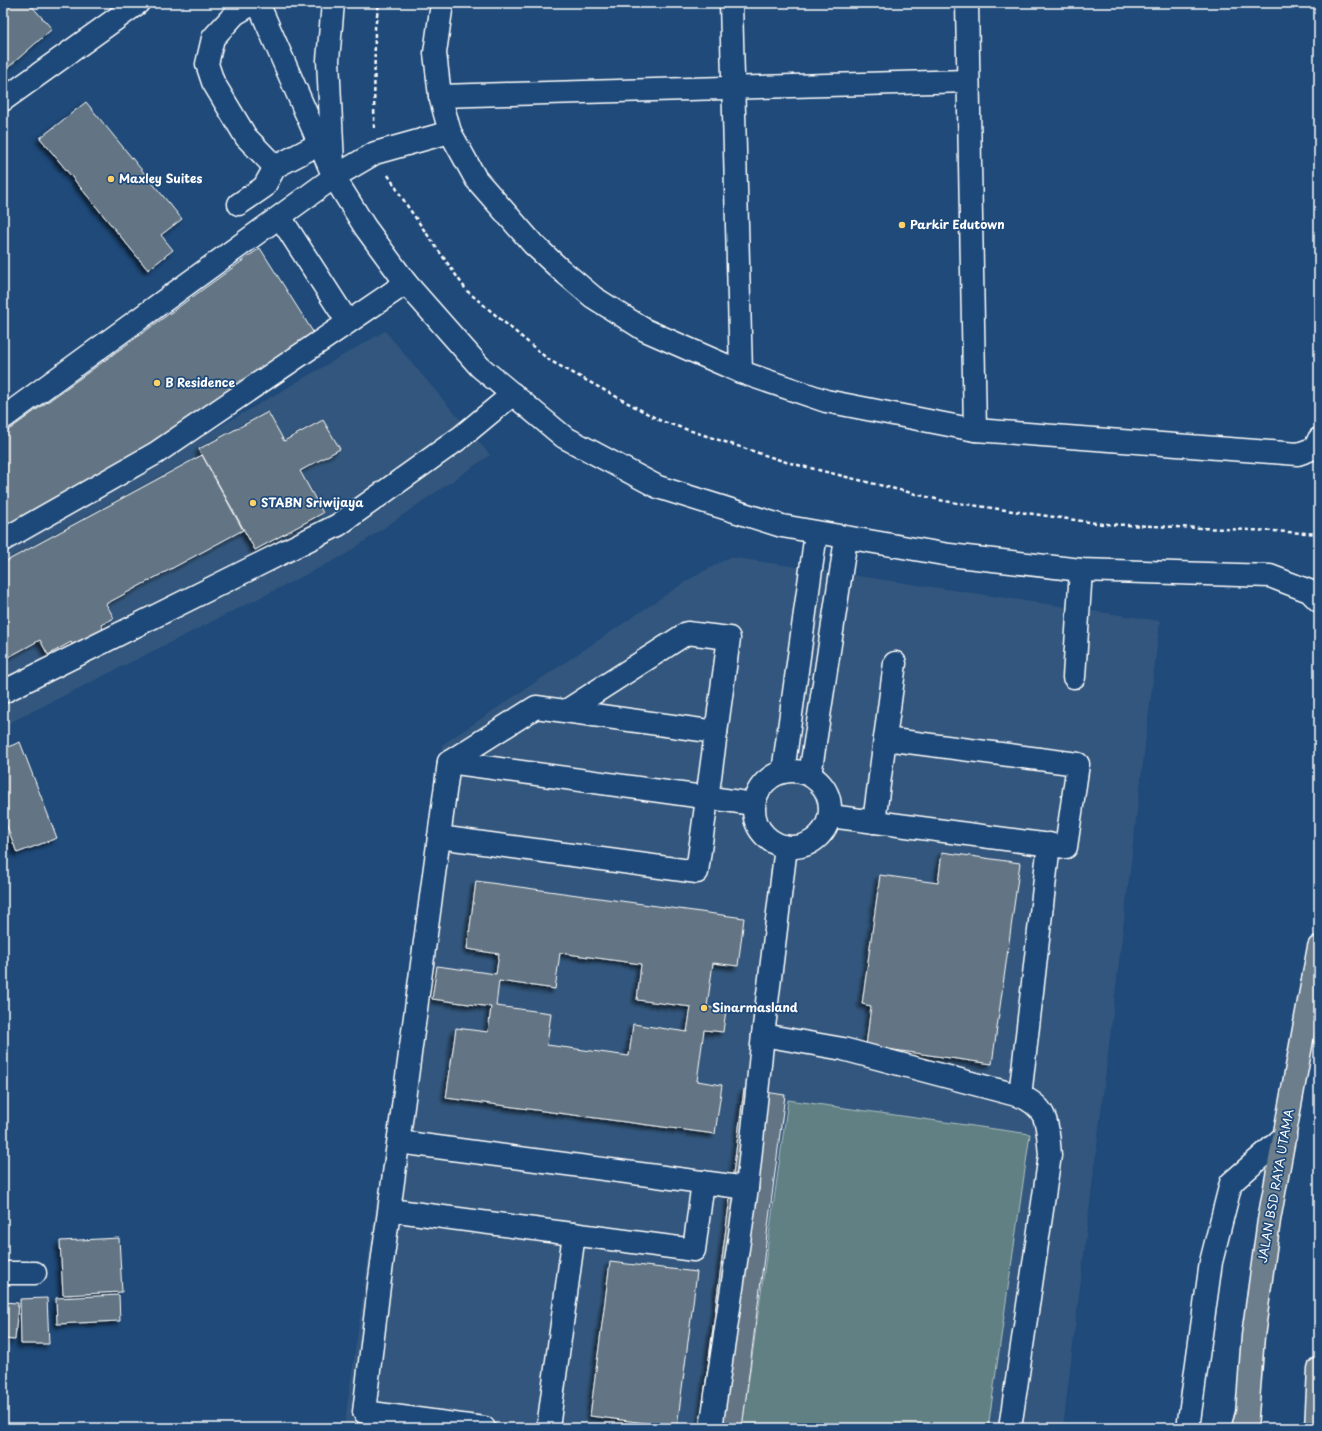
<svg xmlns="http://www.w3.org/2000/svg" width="1322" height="1431" font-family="'Playpen Sans',sans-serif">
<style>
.built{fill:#33577d}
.green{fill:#608084;stroke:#b0c0c2}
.building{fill:#637584;stroke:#fff;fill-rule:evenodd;filter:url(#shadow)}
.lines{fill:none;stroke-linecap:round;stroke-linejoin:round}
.minor-casing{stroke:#fff;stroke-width:25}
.major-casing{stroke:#fff;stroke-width:25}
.highway-casing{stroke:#fff;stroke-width:25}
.path{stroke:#fff;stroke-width:2.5;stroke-dasharray:4 3;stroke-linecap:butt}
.minor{stroke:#1f4a7a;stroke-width:22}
.major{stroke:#6c7d8b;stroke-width:22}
.highway{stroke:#6c7d8b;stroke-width:22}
.poi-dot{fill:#ffd166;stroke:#1f4a7a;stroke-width:1.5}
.labels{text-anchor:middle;stroke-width:3.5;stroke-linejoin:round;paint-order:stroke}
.poi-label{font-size:12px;font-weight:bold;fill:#fff;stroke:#1f4a7a;text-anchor:start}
.street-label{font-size:12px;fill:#fff;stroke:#1f4a7a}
</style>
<defs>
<filter id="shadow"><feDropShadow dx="-3.5" dy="3.5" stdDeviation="2" flood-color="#0009"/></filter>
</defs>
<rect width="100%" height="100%" fill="#1f4a7a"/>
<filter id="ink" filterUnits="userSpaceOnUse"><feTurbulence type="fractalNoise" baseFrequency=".025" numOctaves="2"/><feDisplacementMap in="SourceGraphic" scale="8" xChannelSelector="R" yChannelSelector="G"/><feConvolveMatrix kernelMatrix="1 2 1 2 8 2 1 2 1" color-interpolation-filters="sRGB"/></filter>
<g filter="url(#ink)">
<g class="built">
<polygon points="385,331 490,455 343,556 3,726 3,552"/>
<polygon points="730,557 1160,621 1063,1428 344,1428 442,745 688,580"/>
</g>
<polygon class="green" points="788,1100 1030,1134 988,1428 742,1428"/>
<g class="building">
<polygon points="3,3 29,3 52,29 3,72"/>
<polygon points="86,102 182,219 161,235 173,250 148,270 40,138"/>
<polygon points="260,248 313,332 131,458 3,528 3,434"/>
<polygon points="268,412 284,441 323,420 340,449 300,471 323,513 255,550 199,449"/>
<polygon points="202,455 243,530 106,604 114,618 101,625 106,634 76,651 71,642 48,655 40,640 3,660 3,563"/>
<polygon points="20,742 57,838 17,853 3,816 3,749"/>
<polygon points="942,852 1020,863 992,1064 866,1046 871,1006 862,1004 880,875 938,883"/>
<path d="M 476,881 L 744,918 L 738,966 L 713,963 L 707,1007 L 726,1010 L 723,1032 L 704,1030 L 697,1081 L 722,1085 L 715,1134 L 446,1098 L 456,1028 L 488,1032 L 491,1007 L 432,999 L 437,966 L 496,974 L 499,954 L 467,949 ZM 560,953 L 641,964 L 637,1000 L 691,1007 L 687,1032 L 633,1024 L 629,1056 L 547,1045 L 551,1013 L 496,1006 L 499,981 L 555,989 Z"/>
<polygon points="744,1089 785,1095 742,1428 700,1428"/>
<polygon points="119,1238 122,1292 63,1295 60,1241"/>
<polygon points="610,1262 697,1272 677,1427 590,1416"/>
<polygon points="119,1295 120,1321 57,1324 56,1298"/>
<polygon points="47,1298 49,1344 21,1344 20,1299"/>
<polygon points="3,1302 18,1303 15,1340 3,1339"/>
</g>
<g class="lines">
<defs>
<g id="minor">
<polyline points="254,3 235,14 213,38 207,64 213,82 246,137 275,167 319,144"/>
<polyline points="258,3 334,177 365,227 406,283 480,367 564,437 658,487 782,526 949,555 1081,570 1270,576 1309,591 1319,601"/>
<polyline points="333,3 328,60 333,164"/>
<polyline points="442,3 435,53 440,96 450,132 476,179 533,244 560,269 593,297 645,330 741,372 826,401 975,430 1298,454 1315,448 1319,439"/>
<polyline points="731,3 741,372"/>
<polyline points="967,3 975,430"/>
<polyline points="440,96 968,81"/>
<polyline points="3,100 138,3"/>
<polyline points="239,204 264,187 275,167"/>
<polyline points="280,217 347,321"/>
<polyline points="3,418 334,177 375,153 450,132"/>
<polyline points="3,540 156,453 406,283"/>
<polyline points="1074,677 1081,570"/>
<polyline points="3,692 338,525 461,437 513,394"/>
<polyline points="449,762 754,804"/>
<circle cx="792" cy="809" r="38"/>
<polyline points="783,772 816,533"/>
<polyline points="810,775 846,539"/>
<polyline points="830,816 1066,847 1078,764 885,739"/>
<polyline points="874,822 895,663"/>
<polyline points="439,837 697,872 729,638 687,633 566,711"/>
<path d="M 763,1035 L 843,1049 L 1020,1096 C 1050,1108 1047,1127 1050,1155 L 1010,1428"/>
<polyline points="1020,1096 1049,844"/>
<polyline points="399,1142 747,1188"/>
<polyline points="390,1210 694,1250 703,1182"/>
<polyline points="3,1273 35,1273"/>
<polyline points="484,1428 364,1412 379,1286 449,762 536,707 716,732"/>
<polyline points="548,1428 574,1234"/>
<polyline points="711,1428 747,1188 763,1035 786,847"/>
<polyline points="1188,1428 1211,1262 1231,1183 1285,1136"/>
</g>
<g id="major">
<polyline points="1246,1428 1253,1336 1269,1220 1319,947"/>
<polyline points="1316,1428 1319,1369"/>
</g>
<polyline id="highway" points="1243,1428 1246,1417"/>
</defs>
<use href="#minor" class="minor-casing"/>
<use href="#major" class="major-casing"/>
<use href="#highway" class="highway-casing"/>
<g class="path">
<polyline points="374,128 375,28 379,3"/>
<polyline points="388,175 408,207 467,291 549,360 661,421 786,462 944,501 1103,524 1274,531 1319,534"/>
</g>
<use href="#minor" class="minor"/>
<use href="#major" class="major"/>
<use href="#highway" class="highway"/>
</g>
</g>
<g class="poi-dot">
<circle cx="111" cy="179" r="4"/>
<circle cx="902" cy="225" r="4"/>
<circle cx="157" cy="383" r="4"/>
<circle cx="253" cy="503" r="4"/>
<circle cx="704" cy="1008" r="4"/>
</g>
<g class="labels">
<g class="poi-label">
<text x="119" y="183">Maxley Suites</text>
<text x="910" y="229">Parkir Edutown</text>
<text x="165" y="387">B Residence</text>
<text x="261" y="507">STABN Sriwijaya</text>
<text x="712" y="1012">Sinarmasland</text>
</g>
<g class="street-label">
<text transform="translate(1276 1186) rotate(-80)" y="4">JALAN BSD RAYA UTAMA</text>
</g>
</g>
<rect width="1322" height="1431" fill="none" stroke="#1f4a7a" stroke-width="16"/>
<rect x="8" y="8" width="1306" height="1415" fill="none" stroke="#fff" stroke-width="1.5" filter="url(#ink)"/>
</svg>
